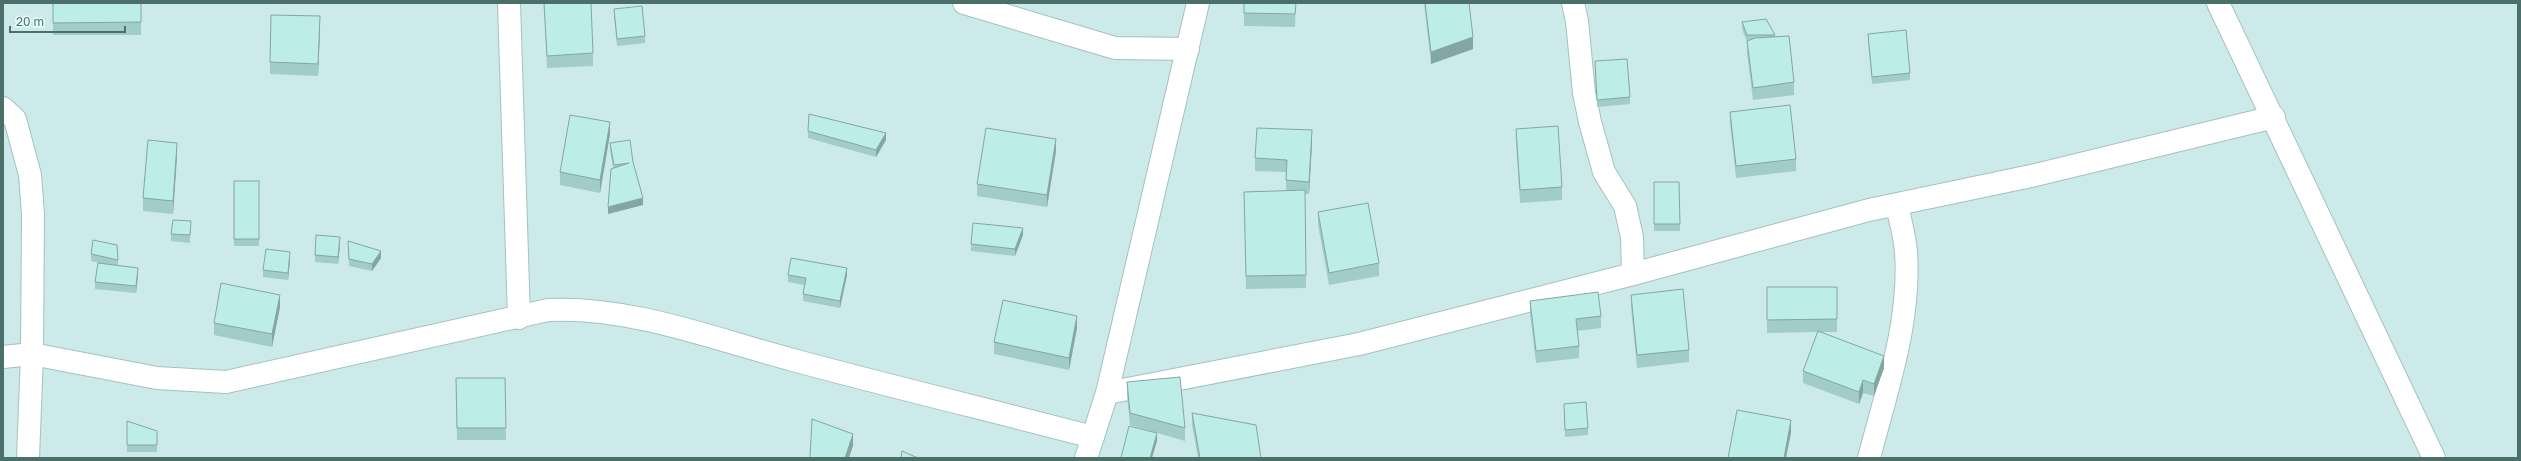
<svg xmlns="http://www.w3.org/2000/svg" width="2521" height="461" font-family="'Golos Text',sans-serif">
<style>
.residential{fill:#cdeaeb}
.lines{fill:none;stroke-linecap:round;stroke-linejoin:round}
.street-casing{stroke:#a3c2bf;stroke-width:24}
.street{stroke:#fff;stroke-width:22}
.wall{fill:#a2ccc7}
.shaded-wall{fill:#84a6a2}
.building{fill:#bcede7;stroke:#84a6a2}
</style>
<rect width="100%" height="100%" fill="#e2f8fa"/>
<rect class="residential" x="3" y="3" width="2515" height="455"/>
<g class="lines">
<defs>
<g id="street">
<polyline points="509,3 519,318"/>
<polyline points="964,3 1115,48 1188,49"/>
<polyline points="1573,3 1577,21 1584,93 1590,122 1604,172 1625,206 1632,237 1633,274"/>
<polyline points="2218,3 2434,458"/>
<polyline points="3,108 15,119 30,175 33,214 32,354 28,458"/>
<path d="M 3,357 L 32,354 L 157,378 L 226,382 L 548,310 C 631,306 714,339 793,360 C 893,387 993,411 1093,437"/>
<polyline points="1107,393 1359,344 1633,274 1869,210 2031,176 2274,117"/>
<polyline points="1086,458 1107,393 1198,3"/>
<path d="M 1869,458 C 1886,392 1911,322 1906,252 C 1905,237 1900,220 1897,205"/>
</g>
</defs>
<use href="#street" class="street-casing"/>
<use href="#street" class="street"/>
</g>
<g class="wall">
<rect x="53" y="3" width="88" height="32"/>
<polygon points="544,3 593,53 593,66 547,68"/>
<polygon points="1244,3 1296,3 1295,27 1244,26"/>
<polygon points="1424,3 1469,3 1473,49 1431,64"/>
<polygon points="614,9 645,36 645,43 617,46 614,16"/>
<polygon points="1742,22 1775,35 1775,37 1794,82 1794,95 1753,100 1747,53 1747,42 1742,29"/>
<polygon points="320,29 318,76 270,74 270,62"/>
<polygon points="1868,34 1910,73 1910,80 1872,84 1868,41"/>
<polygon points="1595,61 1630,97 1630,104 1597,107"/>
<polygon points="1730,112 1796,159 1796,171 1736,178 1730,124"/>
<polygon points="1516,129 1562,187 1562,200 1520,203 1516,141"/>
<polygon points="808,131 886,140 876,157 808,138"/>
<polygon points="610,134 600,193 560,185 560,172"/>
<polygon points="610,143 633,162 643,205 608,214 613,168 610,150"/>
<polygon points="1312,143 1309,194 1305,194 1306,288 1246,289 1244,192 1286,191 1286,172 1255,171 1255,158"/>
<polygon points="1056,151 1047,207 977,196 977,184"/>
<polygon points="177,156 173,214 143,211 143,198"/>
<rect x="234" y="181" width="25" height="65"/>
<polygon points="1654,182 1679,182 1680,231 1654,231"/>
<polygon points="1318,212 1379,263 1379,276 1329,285 1318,225"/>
<polygon points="191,221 190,243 171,241 171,234"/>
<polygon points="1023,235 1015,256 971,251 971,244"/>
<polygon points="348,241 381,258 372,271 349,266"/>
<polygon points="340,244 338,264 315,262 315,255"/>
<polygon points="91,254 118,260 118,266 138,275 136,293 95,289 95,282 103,264 91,261"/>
<polygon points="290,259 288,280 263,277 263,270"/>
<polygon points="788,275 847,275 840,308 803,301 803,294 804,285 788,282"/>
<polygon points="1837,287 1837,332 1822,332 1884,368 1874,396 1863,393 1859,404 1803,383 1803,371 1818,332 1767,333 1767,299"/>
<polygon points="1631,295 1689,350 1689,362 1637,368 1631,307"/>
<polygon points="1530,301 1601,316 1601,328 1577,331 1579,346 1579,358 1536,363 1530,313"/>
<polygon points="280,307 272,347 214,335 214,323"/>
<polygon points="1077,328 1069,370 994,354 994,342"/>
<polygon points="456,378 505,378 506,440 457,440"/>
<polygon points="1127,382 1185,428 1185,441 1130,425 1127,395"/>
<polygon points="1564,404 1588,428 1588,435 1565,437"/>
<polygon points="1192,413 1261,458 1198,458 1192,425"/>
<polygon points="157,431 157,452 127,452 127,445"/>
</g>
<g class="shaded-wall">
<polygon points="320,16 320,29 318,76 318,64"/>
<polygon points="1473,37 1473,49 1431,64 1431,52"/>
<polygon points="610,122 610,134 600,193 600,180"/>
<polygon points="1312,130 1312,143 1309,194 1309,182"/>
<polygon points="886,133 886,140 876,157 876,150"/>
<polygon points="1056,139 1056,151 1047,207 1047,195"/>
<polygon points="177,143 177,156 173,214 173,201"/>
<polygon points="643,198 643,205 608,214 608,207"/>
<polygon points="1023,228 1023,235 1015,256 1015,249"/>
<polygon points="340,237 340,244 338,264 338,257"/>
<polygon points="381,251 381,258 372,271 372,264"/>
<polygon points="290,252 290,259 288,280 288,273"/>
<polygon points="138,268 138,275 136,293 136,286"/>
<polygon points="847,268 847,275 840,308 840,301"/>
<polygon points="280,295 280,307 272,347 272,334"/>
<polygon points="1077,316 1077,328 1069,370 1069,358"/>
<polygon points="1884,356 1884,368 1874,396 1874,384"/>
<polygon points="1863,380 1863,393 1859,404 1859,392"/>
<polygon points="1791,420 1791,433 1786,458 1784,458"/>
<polygon points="1157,433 1157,441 1152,458 1150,458"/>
<polygon points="853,434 853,446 849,458 845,458"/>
</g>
<g class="building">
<polygon points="53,3 141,3 141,22 53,23"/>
<polygon points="544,3 591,3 593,53 547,56"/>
<polygon points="1244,3 1296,3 1295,14 1244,13"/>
<polygon points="1425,3 1469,3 1473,37 1431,52"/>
<polygon points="642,6 645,36 617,39 614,9"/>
<polygon points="271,15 320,16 318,64 270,62"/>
<polygon points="1766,19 1775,35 1747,35 1742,22"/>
<polygon points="1906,30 1910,73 1872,77 1868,34"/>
<polygon points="1789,36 1794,82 1753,88 1747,41 1755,38"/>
<polygon points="1627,59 1630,97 1597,100 1595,61"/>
<polygon points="1790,105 1796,159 1736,166 1730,112"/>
<polygon points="809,114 886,133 876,150 808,131"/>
<polygon points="570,115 610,122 600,180 560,172"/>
<polygon points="1558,126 1562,187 1520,190 1516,129"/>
<polygon points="986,128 1056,139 1047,195 977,184"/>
<polygon points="1257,128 1312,130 1309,182 1286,180 1287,160 1255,158"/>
<polygon points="148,140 177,143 173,201 143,198"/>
<polygon points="630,140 633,162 643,198 608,207 611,169 629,163 614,165 610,143"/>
<rect x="234" y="181" width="25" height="58"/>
<polygon points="1654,182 1679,182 1680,224 1654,224"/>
<polygon points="1305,190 1306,275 1246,276 1244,192"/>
<polygon points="1368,203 1379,263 1329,273 1318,212"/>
<polygon points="173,220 191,221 190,235 171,234"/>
<polygon points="973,223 1023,228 1015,249 971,244"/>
<polygon points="316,235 340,237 338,257 315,255"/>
<polygon points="93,240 117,245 118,260 91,254"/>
<polygon points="348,241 381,251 372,264 349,259"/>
<polygon points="266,249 290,252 288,273 263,270"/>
<polygon points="791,258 847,268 840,301 803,294 806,278 788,275"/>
<polygon points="98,263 138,268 136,286 95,282"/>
<polygon points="221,283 280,295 272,334 214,323"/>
<polygon points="1767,287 1837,287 1837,319 1767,320"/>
<polygon points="1683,289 1689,350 1637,355 1631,295"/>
<polygon points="1598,292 1601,316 1576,319 1579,346 1536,351 1530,301"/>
<polygon points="1003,300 1077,316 1069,358 994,342"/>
<polygon points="1818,331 1884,356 1874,384 1863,380 1859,392 1803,371"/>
<polygon points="1180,377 1185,428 1130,413 1127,382"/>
<polygon points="456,378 505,378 506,428 457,428"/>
<polygon points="1586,402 1588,428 1565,430 1564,404"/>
<polygon points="1737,410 1791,420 1784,458 1728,458"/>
<polygon points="1192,413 1256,425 1261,458 1200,458"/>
<polygon points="812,419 853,434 845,458 810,458"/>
<polygon points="127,421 157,431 157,445 127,445"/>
<polygon points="1129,426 1157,433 1150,458 1121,458"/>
<polygon points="902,451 918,458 901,458"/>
</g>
<rect width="2521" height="461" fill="none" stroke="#4b6f69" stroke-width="8"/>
<path d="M10 26v6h115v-6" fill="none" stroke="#4b6f69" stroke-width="2"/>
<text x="16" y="26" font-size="12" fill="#4b6f69" stroke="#e8fcfd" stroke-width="3" paint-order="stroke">20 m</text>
</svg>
